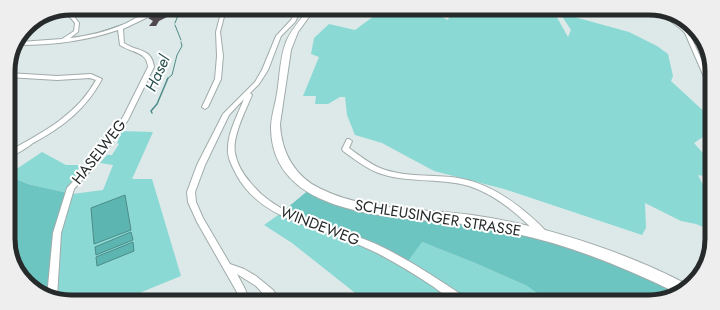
<svg xmlns="http://www.w3.org/2000/svg" width="720" height="310" font-family="Jost,sans-serif">
<style>
.green{fill:#8ad9d5}
.forest{fill:#6dc5c1}
.water{fill:#5db5b1;stroke:#4c8b88}
.lines{fill:none;stroke-linecap:round;stroke-linejoin:round}
.stream-far1{stroke:#4c8b88;stroke-width:1}
.stream{stroke:#4c8b88;stroke-width:1.5}
.building{fill:#50484c}
.minor-casing{stroke:#a0abaa;stroke-width:2}
.secondary-casing{stroke:#a0abaa;stroke-width:2}
.minor{fill:#fff;fill-rule:evenodd}
.secondary{fill:#fff;fill-rule:evenodd}
.labels{text-anchor:middle;stroke-width:4;stroke-linejoin:round;paint-order:stroke}
.street-label{font-size:15px;fill:#262a2a;stroke:#fff}
.water-label{font-size:16px;font-style:italic;fill:#254e4c;stroke:#fff}
.rim{fill:none;stroke:#262a2a;stroke-width:5}
</style>
<rect width="100%" height="100%" fill="#dde9e8"/>
<g class="green">
<polygon points="366,10 429,11 448,20 450,14 459,11 554,12 568,37 571,30 560,13 629,32 657,46 668,54 673,76 671,81 710,117 710,136 703,137 694,143 709,160 709,177 698,175 709,197 708,229 696,224 681,221 645,203 646,228 642,235 504,189 434,171 382,143 355,135 347,115 345,97 340,97 328,104 315,104 316,96 303,96 319,57 311,54 314,38 329,24 355,30 374,16"/>
<polygon points="119,131 153,132 132,179 152,179 181,276 127,298 52,297 57,233 72,194 103,190 113,165 100,163 107,155 112,155 119,144 117,143 119,139 114,138"/>
<polygon points="42,152 66,165 80,165 68,193 28,184 9,176 9,174"/>
<polygon points="281,213 422,242 475,263 527,286 548,301 462,300 454,296 451,300 364,300 292,243 264,225"/>
</g>
<g class="forest">
<polygon points="9,176 28,184 68,193 52,270 49,297 21,278 9,251"/>
<polygon points="311,188 338,202 524,230 685,290 653,302 548,301 527,286 475,263 422,242 405,265 398,260 281,213"/>
</g>
<g class="water">
<polygon points="125,195 131,230 94,244 91,208"/>
<polygon points="131,232 133,240 96,255 95,247"/>
<polygon points="133,242 134,251 97,266 96,257"/>
</g>
<g class="lines">
<g class="stream-far1">
<polyline points="175,23 179,13"/>
<polyline points="175,25 181,40"/>
<polyline points="94,34 124,24"/>
<polyline points="167,79 172,75 177,55 182,46 181,42"/>
</g>
<polyline class="stream" points="152,113 151,111 157,104 168,78"/>
</g>
<polygon class="building" points="156,15 169,16 159,21 156,26 149,26 153,21 148,18"/>
<g class="lines">
<defs>
<g id="minor">
<path d="M 84,8 L 91,8 L 73,15 L 79,23 L 78,32 L 70,38 C 88,36 105,32 122,25 C 130,22 151,9 156,9 L 146,18 L 123,29 L 124,43 C 137,52 152,48 154,67 L 128,120 L 100,160 L 74,189 L 61,233 L 57,297 L 47,297 L 53,233 L 67,188 L 96,156 L 123,117 L 148,67 C 147,51 131,53 120,45 L 118,30 C 86,41 52,45 19,45 L 20,42 L 62,39 L 74,31 L 75,23 L 69,16 L 46,19 L 44,18 Z"/>
<polygon points="222,9 226,9 220,32 223,56 221,79 208,107 205,109 202,107 215,79 217,56 216,32"/>
<path d="M 297,10 L 301,10 L 295,22 L 281,36 L 268,70 L 259,84 L 250,93 L 252,95 C 246,110 232,136 235,153 C 237,164 243,174 250,182 C 280,221 334,225 376,244 C 408,259 436,278 465,297 L 467,300 C 463,300 458,301 454,300 C 449,299 439,291 434,287 C 416,275 398,264 379,254 C 367,248 355,243 343,238 C 303,224 258,215 236,174 C 232,166 227,157 228,148 C 228,132 238,114 244,99 L 229,115 L 205,165 L 195,192 L 196,202 L 203,218 L 230,264 L 244,269 L 256,276 L 273,290 L 279,299 L 268,299 L 256,286 L 237,274 L 245,289 L 249,299 L 239,299 L 238,294 L 197,222 L 188,202 L 187,192 L 197,165 L 223,114 L 255,82 L 262,70 L 276,36 L 291,20 Z"/>
<path d="M 660,13 C 668,12 684,26 689,33 L 711,80 L 711,88 L 708,86 L 685,33 L 681,29 Z"/>
<path d="M 8,73 L 57,76 L 91,74 L 102,79 C 86,109 63,127 33,143 C 26,148 18,154 9,157 L 9,151 C 42,133 77,115 96,80 L 90,78 L 57,80 L 8,77 Z"/>
<path d="M 347,139 L 349,139 L 352,141 L 349,148 C 359,155 368,163 380,168 C 405,178 433,174 458,178 C 494,184 524,208 548,233 L 549,236 L 548,239 L 545,240 L 542,239 C 522,217 497,195 469,186 C 438,177 406,184 376,172 C 364,167 353,158 343,151 L 342,149 Z"/>
</g>
<path id="secondary" d="M 308,10 L 314,10 L 298,32 L 291,50 L 280,124 C 281,152 295,177 321,189 C 368,212 422,208 472,215 C 542,225 627,252 690,286 L 687,289 L 677,293 C 624,267 570,245 513,233 C 493,228 473,225 453,223 C 391,216 273,216 271,129 C 271,118 274,109 276,99 C 280,80 279,60 286,42 C 291,30 300,20 308,10 Z"/>
</defs>
<use href="#minor" class="minor-casing"/>
<use href="#secondary" class="secondary-casing"/>
<use href="#minor" class="minor"/>
<use href="#secondary" class="secondary"/>
</g>
<g class="labels">
<g class="street-label">
<text transform="translate(99 152) rotate(-52)" y="5">HASELWEG</text>
<text transform="translate(438 218) rotate(9)" y="5">SCHLEUSINGER STRASSE</text>
<text transform="translate(320 226) rotate(21)" y="5">WINDEWEG</text>
</g>
<g class="water-label">
<text transform="translate(157 73) rotate(-66)" y="6">Hasel</text>
</g>
</g>
<path d="M0 0H720V310H0ZM71 15H649A56 56 0 0 1 705 71V239A56 56 0 0 1 649 295H71A56 56 0 0 1 15 239V71A56 56 0 0 1 71 15Z" fill="#eee" fill-rule="evenodd"/>
<path class="rim" d="M71 15H649A56 56 0 0 1 705 71V239A56 56 0 0 1 649 295H71A56 56 0 0 1 15 239V71A56 56 0 0 1 71 15Z"/>
</svg>
